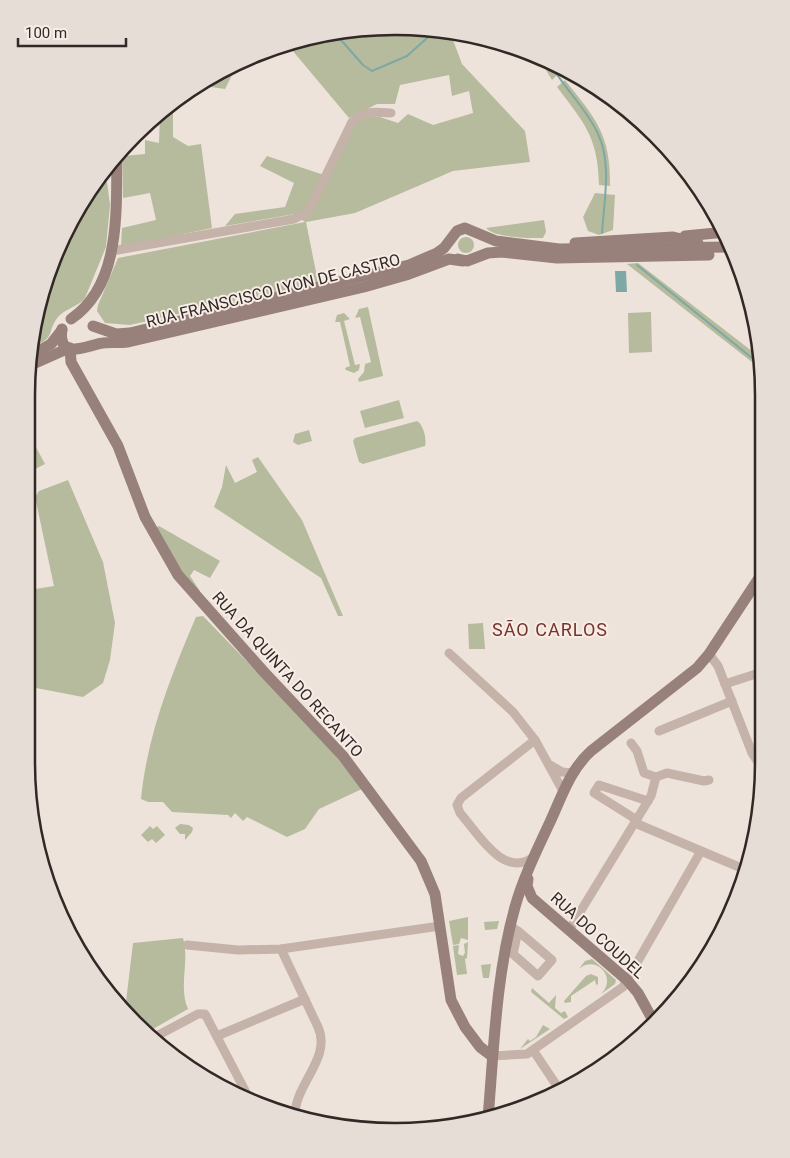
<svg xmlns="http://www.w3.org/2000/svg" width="790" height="1158" font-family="Roboto,sans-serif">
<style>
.green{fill:#b5bb9c}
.water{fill:#7da8a5}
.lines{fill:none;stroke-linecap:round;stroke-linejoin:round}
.stream{stroke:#7da8a5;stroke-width:2}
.street{stroke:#c5b2a8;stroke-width:9}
.secondary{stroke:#98817a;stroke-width:11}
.labels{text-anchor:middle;stroke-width:4;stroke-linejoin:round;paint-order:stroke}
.street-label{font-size:16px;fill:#322927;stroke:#f7ede6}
.neighbourhood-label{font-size:18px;letter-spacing:1px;fill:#78332a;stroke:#f7ede6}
.rim{fill:none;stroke:#322927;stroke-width:2.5}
</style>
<rect width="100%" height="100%" fill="#eee3db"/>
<g class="green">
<polygon points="395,26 409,28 412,31 418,28 450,32 462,64 525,131 530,162 453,171 355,213 306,222 318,282 130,325 105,323 97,311 98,305 118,258 305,222 295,214 225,226 235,214 285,207 294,183 260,166 267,156 321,174 331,172 356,122 363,116 380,117 398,123 408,114 433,125 473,113 469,91 452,96 449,75 400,85 395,104 377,104 349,118 287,44 323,33"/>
<polygon points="537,55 556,65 560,72 552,80"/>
<polygon points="238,63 225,89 197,85"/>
<path d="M 565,80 C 595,118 611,134 610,186 L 599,185 C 598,137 585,124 557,87 Z"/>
<polygon points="165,109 173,109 173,137 188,146 201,144 212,228 121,247 122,228 156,220 150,193 123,198 123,156 145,154 145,140 159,143 160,113"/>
<path d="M 106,174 L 110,205 L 106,247 L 85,298 C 78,307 66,308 58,317 C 47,330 56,339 33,346 L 33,323 L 64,232 Z"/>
<polygon points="595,193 615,195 613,230 599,235 588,231 583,217"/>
<path d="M 544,220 L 546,232 L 543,238 C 531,238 494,238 486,228 Z"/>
<circle cx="466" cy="245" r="8"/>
<polygon points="638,263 757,355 757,366 627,264"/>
<polygon points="368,307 383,376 359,382 358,379 364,372 365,364 371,362 360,317 355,318 359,309"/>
<polygon points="651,312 652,352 629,353 628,313"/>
<polygon points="344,313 350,319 344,321 355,365 360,364 359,370 354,373 346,370 345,368 350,366 340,322 335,322 337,315"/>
<polygon points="399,400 404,418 365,428 360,411"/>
<path d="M 417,421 C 423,424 427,439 425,446 L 363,464 L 359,462 L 353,441 L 355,438 Z"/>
<polygon points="309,430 312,441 298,445 293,442 295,434"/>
<polygon points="31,438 45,464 33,470 35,484 31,484"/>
<polygon points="258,457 302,520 343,616 338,616 321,578 214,507 222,487 226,465 235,483 257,472 252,460"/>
<polygon points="68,480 103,562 115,623 110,660 103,683 83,697 36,688 27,692 29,590 54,586 35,497 39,491"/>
<polygon points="159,526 220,561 210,578 194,570 190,576 200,591 198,593 181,572 155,528"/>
<path d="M 203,616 L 328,745 L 362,789 L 319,809 L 305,829 L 287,837 L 247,817 L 243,821 L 235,813 L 231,818 L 228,815 L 172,812 L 163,802 L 148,802 L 141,799 C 147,736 171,675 196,617 Z"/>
<polygon points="483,623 485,649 469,649 468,624"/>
<polygon points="180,824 189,825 193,828 192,832 185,840 185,834 180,834 175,828"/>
<polygon points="150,826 153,829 157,826 165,835 156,843 152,839 148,842 141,835"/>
<polygon points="468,917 468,940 461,938 459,944 453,945 449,921"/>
<polygon points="499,921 497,929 485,930 484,922"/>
<path d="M 183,938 C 190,962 178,986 188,1009 L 146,1033 L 125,1010 L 133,943 Z"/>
<polygon points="468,942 467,958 465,959 467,974 457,975 453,946 459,945 458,954 463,956 465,953 464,944"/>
<path d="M 592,959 L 616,980 L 615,984 L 601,994 C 618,978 596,954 579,969 L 585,961 Z"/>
<polygon points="491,964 489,978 483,978 481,965"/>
<polygon points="591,974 598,977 598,984 596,985 595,980 571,996 571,1002 565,1003 564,1001 586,976"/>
<polygon points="532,988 549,1003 556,995 555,1008 561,1013 565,1011 568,1017 564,1019 531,992"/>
<polygon points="543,1025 550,1029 520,1049 528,1039 530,1041 536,1037"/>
</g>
<polygon class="water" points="615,271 626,271 627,292 616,292"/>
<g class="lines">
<g class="stream">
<polyline points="334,32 363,65 372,71 407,56 436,30"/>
<path d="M 549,61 C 562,87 586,107 598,134 C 612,163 604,201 602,233"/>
<polyline points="637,265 757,362"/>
</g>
<g class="street">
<path d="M 112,251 L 294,219 L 308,212 L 352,122 C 365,110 374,112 391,113"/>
<polyline points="757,581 761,595"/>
<polyline points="449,653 513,712 535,740 563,791"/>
<polyline points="709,654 718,666 752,753 763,770"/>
<polyline points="725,684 762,672"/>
<polyline points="659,731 732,701"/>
<polyline points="631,743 637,751 644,773 656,777 667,773 704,781 709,780"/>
<polyline points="550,765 562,772 573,773"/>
<polyline points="637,820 594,793 599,785 648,801"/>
<polyline points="635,823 746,870"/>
<path d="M 535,856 C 504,881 478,833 460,813 L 457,805 L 461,798 L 535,740"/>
<polyline points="510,926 518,931 513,954 538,976 552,960 518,931"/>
<polyline points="569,930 651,796 656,777"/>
<polyline points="187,945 238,950 281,949 440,926"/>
<path d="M 281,949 L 318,1027 C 332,1058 295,1084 295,1115"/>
<polyline points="217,1036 305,999"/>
<polyline points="151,1039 198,1014 205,1014 251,1102"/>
<polyline points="533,1050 561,1092"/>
<polyline points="492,1056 527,1054 623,987 701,851"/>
</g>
<g class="secondary">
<polyline points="685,236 726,232"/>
<polyline points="575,243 673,237 698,243"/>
<polyline points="458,259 467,261 488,253 502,252 557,258 709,255"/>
<path d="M 71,319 C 121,285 116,212 117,158"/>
<polyline points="93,326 116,334 130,333 409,265 437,253 444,248 457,231 465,228 496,241 559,249 731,247"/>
<path d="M 62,329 C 57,363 90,344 103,343 C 111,342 119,343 128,342 L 364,287 L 406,275 L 449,259 L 463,261"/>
<polyline points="70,348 71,362 118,446 145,517 178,575 264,672 343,756 421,861 435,894 451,1000 465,1027 480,1047 492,1056"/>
<polyline points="33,354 51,344 62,330"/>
<polyline points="33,364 69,348"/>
<polyline points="528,879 527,886 532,898 627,980 638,993 655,1024"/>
<path d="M 488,1118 C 494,1047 496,975 515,907 C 523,878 537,850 550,822 C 562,796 570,770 591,751 L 697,668 L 709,654 L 761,575"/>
</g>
</g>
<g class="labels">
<g class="street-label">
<text transform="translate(273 290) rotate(-14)" y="6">RUA FRANSCISCO LYON DE CASTRO</text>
<text transform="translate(288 674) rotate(48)" y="6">RUA DA QUINTA DO RECANTO</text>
<text transform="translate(598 935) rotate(42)" y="6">RUA DO COUDEL</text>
</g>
<g class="neighbourhood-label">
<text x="550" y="636">SÃO CARLOS</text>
</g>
</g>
<path d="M0 0H790V1158H0ZM395 35H395A360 360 0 0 1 755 395V763A360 360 0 0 1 395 1123H395A360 360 0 0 1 35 763V395A360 360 0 0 1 395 35Z" fill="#e7ddd7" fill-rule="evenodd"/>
<path class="rim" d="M395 35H395A360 360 0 0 1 755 395V763A360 360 0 0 1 395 1123H395A360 360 0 0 1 35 763V395A360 360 0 0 1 395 35Z"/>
<path d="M18 38v8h108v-8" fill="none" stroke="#322927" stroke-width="2.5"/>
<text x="25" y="38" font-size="15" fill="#322927" stroke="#f7ede6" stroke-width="4" paint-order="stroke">100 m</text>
</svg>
